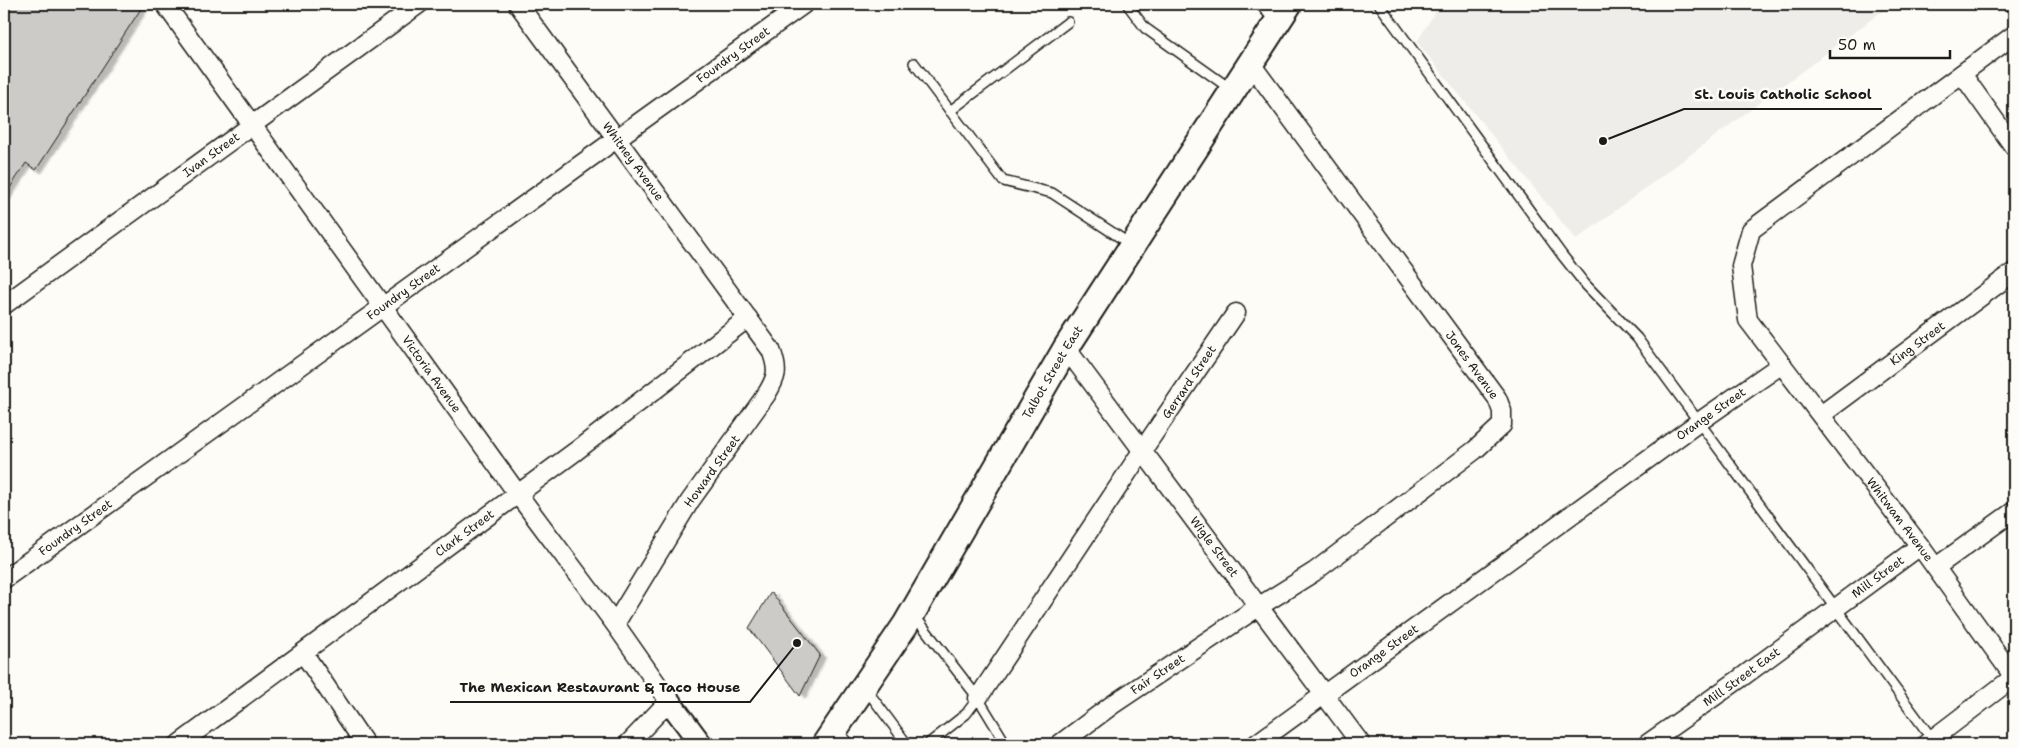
<svg xmlns="http://www.w3.org/2000/svg" width="2018" height="748" font-family="'Shantell Sans',sans-serif">
<style>
.built{fill:#eeede9}
.building{fill:#cccbc8;stroke:#1c1c1c;filter:url(#shadow)}
.lines{fill:none;stroke-linecap:round;stroke-linejoin:round}
.service-casing{stroke:#1c1c1c;stroke-width:12}
.minor-casing{stroke:#1c1c1c;stroke-width:21}
.tertiary-casing{stroke:#1c1c1c;stroke-width:25}
.secondary-casing{stroke:#1c1c1c;stroke-width:29}
.service{stroke:#fdfcf7;stroke-width:9}
.minor{stroke:#fdfcf7;stroke-width:18}
.tertiary{stroke:#fdfcf7;stroke-width:21}
.secondary{stroke:#fdfcf7;stroke-width:25}
.labels{text-anchor:middle;stroke-width:5;stroke-linejoin:round;paint-order:stroke}
.street-label{font-size:12px;fill:#1c1c1c;stroke:#fdfcf7}
.leader{fill:none;stroke:#1c1c1c;stroke-width:2}
.callout-dot{fill:#1c1c1c;stroke:#fdfcf7;stroke-width:2}
.callout-label{font-size:14px;text-anchor:middle;font-weight:bold;fill:#1c1c1c;stroke:#fdfcf7;stroke-width:5;stroke-linejoin:round;paint-order:stroke}
</style>
<defs>
<filter id="shadow"><feDropShadow dx="5.5" dy="3" stdDeviation="1" flood-color="#0004"/></filter>
</defs>
<rect width="100%" height="100%" fill="#fdfcf7"/>
<filter id="ink" filterUnits="userSpaceOnUse"><feTurbulence type="fractalNoise" baseFrequency=".02" numOctaves="2"/><feDisplacementMap in="SourceGraphic" scale="10" xChannelSelector="R" yChannelSelector="G"/><feConvolveMatrix kernelMatrix="1 2 1 2 8 2 1 2 1" color-interpolation-filters="sRGB"/></filter>
<g filter="url(#ink)">
<polygon class="built" points="1440,4 1892,4 1576,240 1417,42"/>
<g class="building">
<polygon points="4,4 144,4 36,170 26,163 4,197"/>
<polygon points="771,592 820,655 800,696 749,628"/>
</g>
<g class="lines">
<defs>
<g id="service">
<polyline points="1127,4 1145,28 1232,90"/>
<polyline points="1379,4 1562,255 1585,284 1637,338 1933,740"/>
<polyline points="914,63 1003,181 1052,193 1130,244"/>
<polyline points="950,111 1068,22"/>
<polyline points="914,615 978,698 1006,744"/>
<polyline points="866,689 907,744"/>
<polyline points="838,730 848,744"/>
<polyline points="928,744 966,714 978,698"/>
</g>
<g id="minor">
<path id="s1" d="M 165,4 L 517,493 L 615,624 L 669,701 L 628,744"/>
<path id="s2" d="M 518,4 L 771,350 C 779,371 777,377 766,395 L 690,501 L 615,624"/>
<polyline points="1266,4 1279,19"/>
<path id="s3" d="M 2014,35 L 1751,230 L 1741,266 L 1748,320 L 1920,546 L 2014,677"/>
<polyline points="1962,74 2014,147"/>
<path id="s4" d="M 4,305 L 419,4"/>
<path id="s5" d="M 1066,348 L 1361,744"/>
<path id="s6" d="M 1821,415 L 2014,272"/>
<polyline points="1936,567 2014,511"/>
<path id="s7" d="M 4,579 L 804,4"/>
<polyline points="304,654 365,744"/>
<path id="s8" d="M 978,698 L 1142,451 L 1236,313"/>
<path id="s9" d="M 179,744 L 576,451 L 748,318"/>
<path id="s10" d="M 1060,744 L 1112,705 L 1258,607 L 1314,572 L 1475,450 L 1502,425 L 1502,411 L 1497,398 L 1251,64"/>
<path id="s11" d="M 1256,744 L 1699,422 L 1782,364"/>
<path id="s12" d="M 1647,744 L 1738,680 L 1920,546"/>
<polyline points="1926,744 2014,677"/>
</g>
<polyline id="tertiary" points="669,701 701,744"/>
<g id="secondary">
<path id="s13" d="M 825,744 L 906,624 L 1066,348 L 1289,4"/>
</g>
</defs>
<use href="#service" class="service-casing"/>
<use href="#minor" class="minor-casing"/>
<use href="#tertiary" class="tertiary-casing"/>
<use href="#secondary" class="secondary-casing"/>
<use href="#service" class="service"/>
<use href="#minor" class="minor"/>
<use href="#tertiary" class="tertiary"/>
<use href="#secondary" class="secondary"/>
</g>
</g>
<g class="labels">
<g class="street-label">
<text dy="4" stroke="none"><textPath href="#s7" startOffset="898">Foundry Street</textPath></text>
<text dy="4" stroke="none"><textPath href="#s4" startOffset="256">Ivan Street</textPath></text>
<text dy="4" stroke="none"><textPath href="#s2" startOffset="195">Whitney Avenue</textPath></text>
<text dy="4" stroke="none"><textPath href="#s7" startOffset="492">Foundry Street</textPath></text>
<text dy="4" stroke="none"><textPath href="#s6" startOffset="120">King Street</textPath></text>
<text transform="translate(1472 365) rotate(54)" y="4">Jones Avenue</text>
<text dy="4" stroke="none"><textPath href="#s13" startOffset="436">Talbot Street East</textPath></text>
<text dy="4" stroke="none"><textPath href="#s1" startOffset="456">Victoria Avenue</textPath></text>
<text dy="4" stroke="none"><textPath href="#s8" startOffset="380">Gerrard Street</textPath></text>
<text dy="4" stroke="none"><textPath href="#s11" startOffset="562">Orange Street</textPath></text>
<text transform="translate(712 471) rotate(-54)" y="4">Howard Street</text>
<text dy="4" stroke="none"><textPath href="#s3" startOffset="670">Whitwam Avenue</textPath></text>
<text dy="4" stroke="none"><textPath href="#s7" startOffset="88">Foundry Street</textPath></text>
<text dy="4" stroke="none"><textPath href="#s9" startOffset="355">Clark Street</textPath></text>
<text dy="4" stroke="none"><textPath href="#s5" startOffset="248">Wigle Street</textPath></text>
<text dy="4" stroke="none"><textPath href="#s12" startOffset="285">Mill Street</textPath></text>
<text dy="4" stroke="none"><textPath href="#s11" startOffset="158">Orange Street</textPath></text>
<text dy="4" stroke="none"><textPath href="#s10" startOffset="120">Fair Street</textPath></text>
<text dy="4" stroke="none"><textPath href="#s12" startOffset="116">Mill Street East</textPath></text>
</g>
</g>
<path class="leader" d="M1603 141L1684 109H1882M797 643L750 702H450"/>
<g class="callout-dot">
<circle cx="1603" cy="141" r="5"/>
<circle cx="797" cy="643" r="5"/>
</g>
<g class="callout-label">
<text x="1783" y="99">St. Louis Catholic School</text>
<text x="600" y="692">The Mexican Restaurant &amp; Taco House</text>
</g>
<rect width="2018" height="748" fill="none" stroke="#fdfcf7" stroke-width="20"/>
<rect x="10" y="10" width="1998" height="728" fill="none" stroke="#1c1c1c" stroke-width="2" filter="url(#ink)"/>
<path d="M1830 50v8h120v-8" fill="none" stroke="#1c1c1c" stroke-width="2.5"/>
<text x="1838" y="50" font-size="15" fill="#1c1c1c" stroke="#fdfcf7" stroke-width="4" paint-order="stroke">50 m</text>
</svg>
